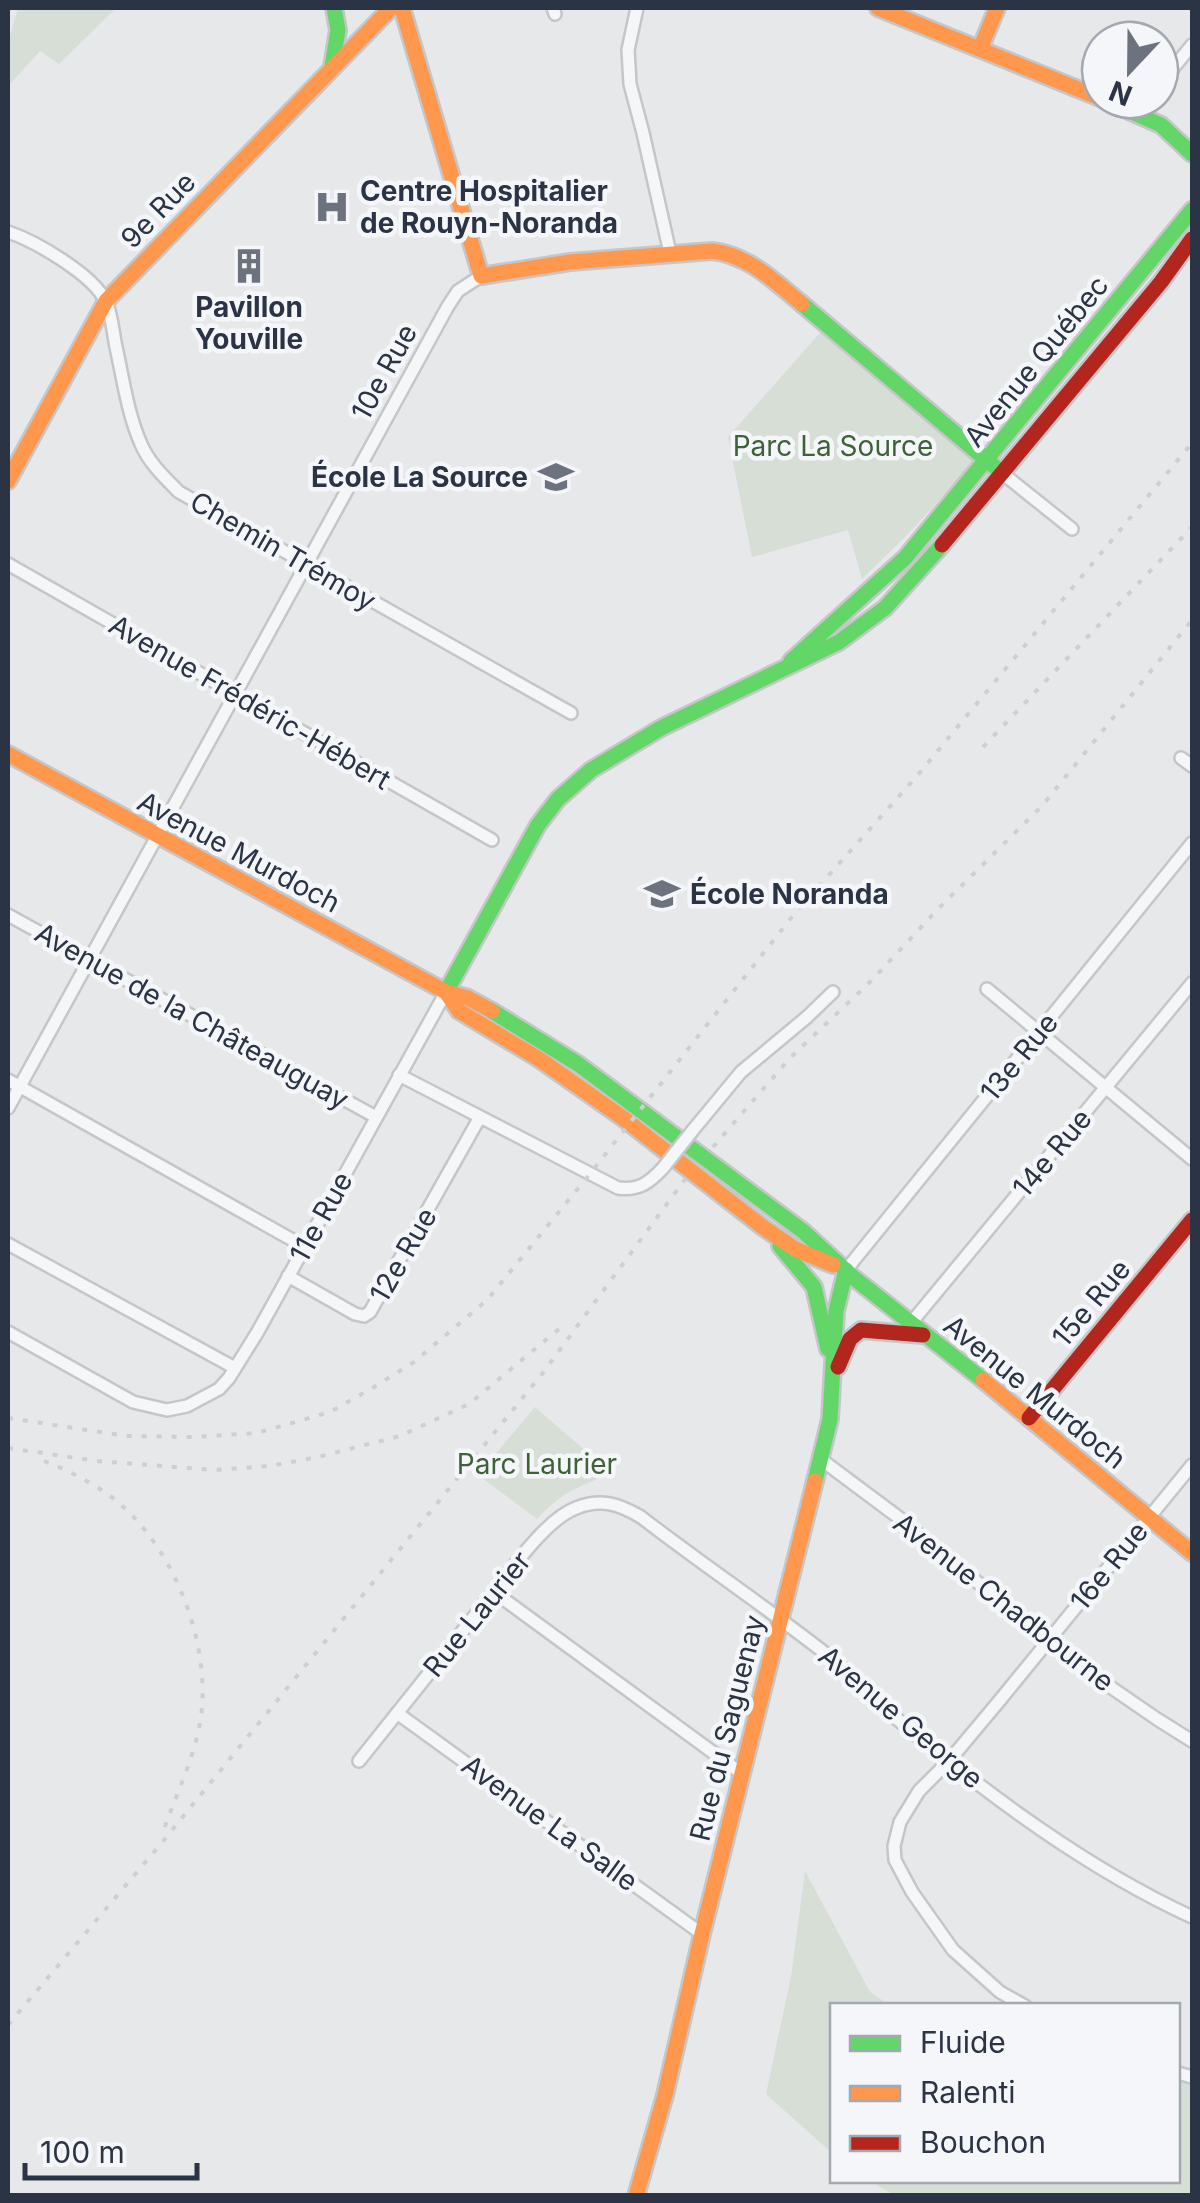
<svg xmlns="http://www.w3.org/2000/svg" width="1200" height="2203" font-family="Inter,sans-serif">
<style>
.green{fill:#d6ded6}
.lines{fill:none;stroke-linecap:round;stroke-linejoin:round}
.street-casing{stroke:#c4c6c8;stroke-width:16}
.fast-casing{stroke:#c4c6c8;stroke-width:20}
.slow-casing{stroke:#c4c6c8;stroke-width:20}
.jam-casing{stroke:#c4c6c8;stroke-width:20}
.street{stroke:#f5f6f7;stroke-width:11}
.fast{stroke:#63d668;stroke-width:15}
.slow{stroke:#ff974d;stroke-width:15}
.jam{stroke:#b3261e;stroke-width:15}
.rail{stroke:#cecfd2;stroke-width:4;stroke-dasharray:5 10;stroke-linecap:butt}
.street-bridge-casing{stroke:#c4c6c8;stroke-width:16;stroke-linecap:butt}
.street-bridge{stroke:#f5f6f7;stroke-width:11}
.labels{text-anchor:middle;stroke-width:9;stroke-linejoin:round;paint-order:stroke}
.poi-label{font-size:28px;font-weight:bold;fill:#2b3445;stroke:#f4f6f9;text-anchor:start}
.street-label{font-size:28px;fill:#2b3445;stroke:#f4f6f9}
.park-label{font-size:28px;fill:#3f6138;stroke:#f4f6f9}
</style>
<rect width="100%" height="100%" fill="#e6e8ea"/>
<g class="green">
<polygon points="18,8 116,8 59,64 40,51 8,86 8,37 11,33"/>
<polygon points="827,325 975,461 911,531 862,579 848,530 752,557 728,437"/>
<path d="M 535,1407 L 611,1473 C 576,1489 565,1489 537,1519 L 478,1475 Z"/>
<polygon points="805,1871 870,1992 889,2005 832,2006 832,2153 766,2094 791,1977"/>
<polygon points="1178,2073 1192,2077 1192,2195 896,2196 870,2181 1178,2180"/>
</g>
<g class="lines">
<defs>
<g id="street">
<polyline points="553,8 555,14"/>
<polyline points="637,8 628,50 630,84 643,133 670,253"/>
<polyline points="1160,95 1174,67 1192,45"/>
<path d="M 8,232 C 35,241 94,275 106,302 C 112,315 113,333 116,347 C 123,379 128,415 141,444 C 149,463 165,478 179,492 L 571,713"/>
<polyline points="1002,473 1072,529"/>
<polyline points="8,564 492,840"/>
<polyline points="1181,758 1192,766"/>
<polyline points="8,915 376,1117"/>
<polyline points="987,989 1192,1159"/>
<path d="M 399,1075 L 618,1188 C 639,1191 650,1182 663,1168"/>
<polyline points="8,1080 305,1247"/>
<polyline points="8,1108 448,306 458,291 481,276"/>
<polyline points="693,1130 741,1072 807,1017 833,992"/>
<polyline points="8,1244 235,1368"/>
<polyline points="846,1270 1192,843"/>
<polyline points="288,1276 355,1314 364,1316 370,1312 480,1117"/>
<polyline points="911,1323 1192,983"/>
<polyline points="8,1332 133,1402 167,1410 187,1406 219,1389 229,1378 257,1333 446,992"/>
<polyline points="819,1458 902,1520 941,1554 1049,1638 1093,1675 1157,1719 1192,1741"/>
<polyline points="494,1592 741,1773"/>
<polyline points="397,1713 702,1934"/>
<path d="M 359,1761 C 401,1708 443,1656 485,1603 C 507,1576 544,1520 576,1508 C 601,1498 619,1504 641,1517 C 703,1565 769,1609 830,1657 C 855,1678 878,1703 903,1724 C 991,1797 1088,1869 1192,1917"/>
<polyline points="1025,2006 1000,1992 953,1950 912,1892 895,1860 894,1846 900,1822 919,1791 949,1761 1000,1700 1192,1465"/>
<polyline points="1178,2073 1192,2077"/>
</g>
<g id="fast">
<polyline points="332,67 338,30 334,8"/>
<polyline points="1104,100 1161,125 1192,154"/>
<polyline points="802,304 1002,473"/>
<polyline points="791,661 905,558 1192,210"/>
<polyline points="446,992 538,825 558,799 591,770 661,728 839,642 885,608 942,545"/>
<polyline points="492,1011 578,1064 804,1232 854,1278 983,1380"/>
<polyline points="780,1246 814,1287 828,1349"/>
<polyline points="815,1481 830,1419 836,1311 846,1270"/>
</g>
<g id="slow">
<path d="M 402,8 L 481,276 L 570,262 L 712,251 C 749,255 775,282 802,304"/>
<polyline points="878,8 1100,98"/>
<polyline points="980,49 997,8"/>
<polyline points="8,481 106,301 391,8"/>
<polyline points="8,754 446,992 468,998 492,1011"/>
<polyline points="446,992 459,1011 539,1059 623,1118 764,1228 795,1249 833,1265"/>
<polyline points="983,1380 1192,1553"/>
<polyline points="636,2196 665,2095 702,1934 815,1481"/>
</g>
<g id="jam">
<polyline points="942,545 1161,282 1192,239"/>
<polyline points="838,1367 850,1339 861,1330 923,1335"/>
<polyline points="1029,1418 1192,1220"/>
</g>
</defs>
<use href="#street" class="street-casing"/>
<use href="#fast" class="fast-casing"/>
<use href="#slow" class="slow-casing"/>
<use href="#jam" class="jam-casing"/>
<use href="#street" class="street"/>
<use href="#fast" class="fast"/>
<use href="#slow" class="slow"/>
<use href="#jam" class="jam"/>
<g class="rail">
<polyline points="983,747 1192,527"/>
<polyline points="713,1147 790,1058 870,982 938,909 1042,806 1192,620"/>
<polyline points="8,1418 127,1436 193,1437 257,1433 330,1412 374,1387 414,1362 487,1300 589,1175 795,913 917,776 1192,443"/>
<polyline points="8,1448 97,1461 214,1470 270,1466 318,1457 400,1436 469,1404 559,1329"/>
<path d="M 44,1461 C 65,1469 87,1480 106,1493 C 169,1537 208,1632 202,1708 C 198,1752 177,1791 163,1832"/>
<polyline points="8,2025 164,1840 542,1374 686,1178"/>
</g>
<defs>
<polyline id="street-bridge" points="663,1168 693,1130"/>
</defs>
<use href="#street-bridge" class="street-bridge-casing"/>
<use href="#street-bridge" class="street-bridge"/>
</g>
<defs>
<symbol id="hospital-bare" viewBox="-9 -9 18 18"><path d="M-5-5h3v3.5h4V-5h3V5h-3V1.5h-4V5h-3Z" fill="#6c737f" stroke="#f4f6f9" stroke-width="2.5" paint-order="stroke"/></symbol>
<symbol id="building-bare" viewBox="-9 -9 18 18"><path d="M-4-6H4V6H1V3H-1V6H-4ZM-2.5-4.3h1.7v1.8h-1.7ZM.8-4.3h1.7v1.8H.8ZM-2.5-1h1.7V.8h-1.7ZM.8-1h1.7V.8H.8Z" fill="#6c737f" stroke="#f4f6f9" stroke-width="2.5" paint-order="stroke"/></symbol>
<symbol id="school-bare" viewBox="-9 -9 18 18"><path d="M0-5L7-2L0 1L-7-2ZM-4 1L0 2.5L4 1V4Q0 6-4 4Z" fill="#6c737f" stroke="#f4f6f9" stroke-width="2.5" paint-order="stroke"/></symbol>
</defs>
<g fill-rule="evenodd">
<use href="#hospital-bare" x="307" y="182" width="50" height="50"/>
<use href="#building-bare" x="224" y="241" width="50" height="50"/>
<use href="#school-bare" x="531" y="452" width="50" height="50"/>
<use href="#school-bare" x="637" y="869" width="50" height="50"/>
</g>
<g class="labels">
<g class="poi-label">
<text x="360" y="201">Centre Hospitalier<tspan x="360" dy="32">de Rouyn-Noranda</tspan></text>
<text x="249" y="317" text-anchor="middle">Pavillon<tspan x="249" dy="32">Youville</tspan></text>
<text x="528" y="487" text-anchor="end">École La Source</text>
<text x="690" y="904">École Noranda</text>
</g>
<g class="street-label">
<text transform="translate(158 210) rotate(-46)" y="10">9e Rue</text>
<text transform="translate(1036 361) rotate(-51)" y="10">Avenue Québec</text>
<text transform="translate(384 372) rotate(-61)" y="10">10e Rue</text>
<text transform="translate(283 551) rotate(30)" y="10">Chemin Trémoy</text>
<text transform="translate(250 702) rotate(30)" y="10">Avenue Frédéric-Hébert</text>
<text transform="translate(239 852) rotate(28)" y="10">Avenue Murdoch</text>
<text transform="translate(192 1016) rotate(29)" y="10">Avenue de la Châteauguay</text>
<text transform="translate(1019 1057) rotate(-51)" y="10">13e Rue</text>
<text transform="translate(1052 1153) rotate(-50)" y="10">14e Rue</text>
<text transform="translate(321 1217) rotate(-61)" y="10">11e Rue</text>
<text transform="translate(403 1255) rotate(-60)" y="10">12e Rue</text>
<text transform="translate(1091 1303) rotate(-50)" y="10">15e Rue</text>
<text transform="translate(1035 1392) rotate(39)" y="10">Avenue Murdoch</text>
<text transform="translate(1109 1566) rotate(-51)" y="10">16e Rue</text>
<text transform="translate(1004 1602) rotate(38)" y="10">Avenue Chadbourne</text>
<text transform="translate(477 1614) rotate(-51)" y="10">Rue Laurier</text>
<text transform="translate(901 1717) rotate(40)" y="10">Avenue George</text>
<text transform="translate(727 1728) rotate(-76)" y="10">Rue du Saguenay</text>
<text transform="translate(550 1823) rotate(36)" y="10">Avenue La Salle</text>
</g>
<g class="park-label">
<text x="833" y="456">Parc La Source</text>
<text x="537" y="1474">Parc Laurier</text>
</g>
</g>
<rect width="1200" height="2203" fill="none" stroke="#2b3445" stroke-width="20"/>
<rect x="830" y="2003" width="350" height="180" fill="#f4f6f9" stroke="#a4a8b1" stroke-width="2.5"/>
<rect x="850" y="2036" width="50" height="15" fill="#63d668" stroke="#a4a8b1" stroke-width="2.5"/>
<text x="920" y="2053" font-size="30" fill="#2b3445">Fluide</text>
<rect x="850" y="2086" width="50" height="15" fill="#ff974d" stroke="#a4a8b1" stroke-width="2.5"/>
<text x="920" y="2103" font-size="30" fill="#2b3445">Ralenti</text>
<rect x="850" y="2136" width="50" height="15" fill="#b3261e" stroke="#a4a8b1" stroke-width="2.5"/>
<text x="920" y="2153" font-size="30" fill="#2b3445">Bouchon</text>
<g transform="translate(1130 70) rotate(202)"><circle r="48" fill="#f4f6f9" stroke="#a4a8b1" stroke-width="2.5"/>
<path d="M0-8L18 38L0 25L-18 38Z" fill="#6c737f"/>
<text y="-15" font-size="28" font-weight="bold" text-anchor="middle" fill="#2b3445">N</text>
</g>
<path d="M25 2163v15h172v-15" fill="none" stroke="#2b3445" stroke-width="5"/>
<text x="40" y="2163" font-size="30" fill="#2b3445" stroke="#f4f6f9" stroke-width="8" paint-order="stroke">100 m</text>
</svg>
